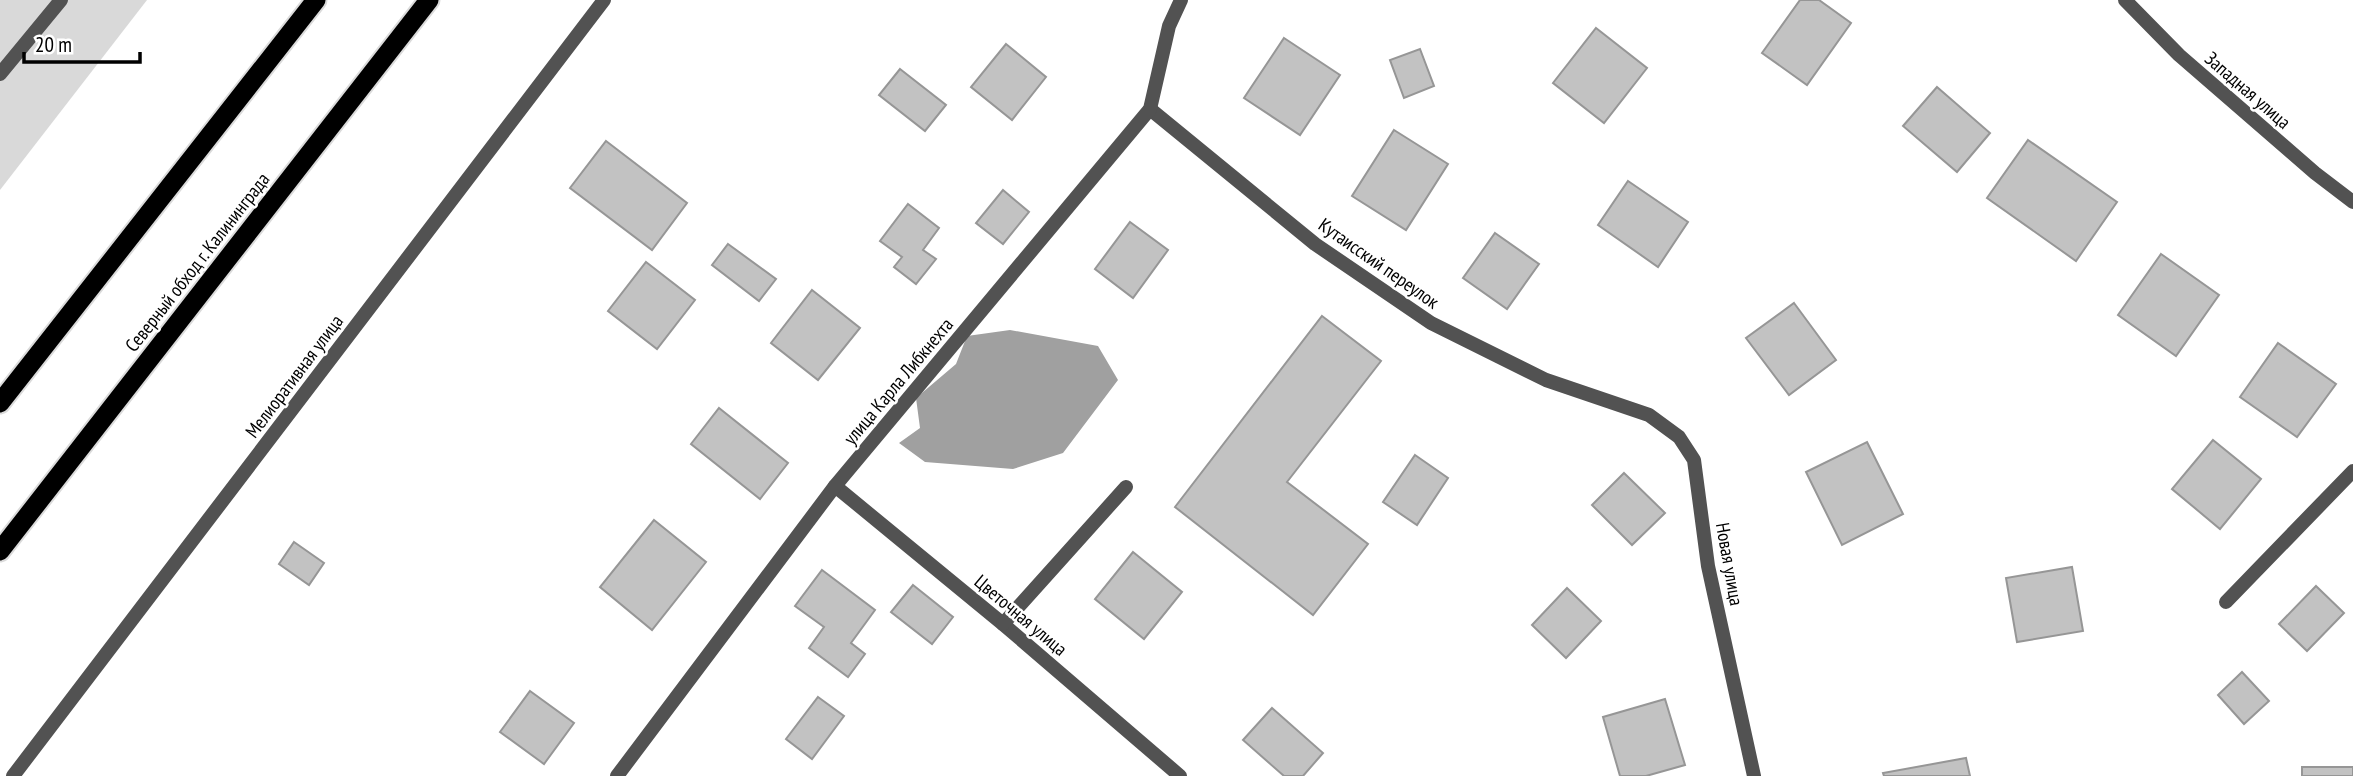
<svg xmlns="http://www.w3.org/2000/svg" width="2353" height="776" font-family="'PT Sans Narrow',sans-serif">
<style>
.green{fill:#d9d9d9}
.water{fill:#a0a0a0}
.building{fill:#c2c2c2;stroke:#969696;stroke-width:2}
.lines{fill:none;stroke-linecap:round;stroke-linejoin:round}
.trunk-casing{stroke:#dbdbdb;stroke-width:23}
.service{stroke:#525252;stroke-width:14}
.minor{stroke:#525252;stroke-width:14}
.trunk{stroke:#000;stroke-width:19}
.labels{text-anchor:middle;stroke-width:5;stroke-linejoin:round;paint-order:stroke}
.street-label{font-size:19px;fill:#000;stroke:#fff}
</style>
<rect width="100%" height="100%" fill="#fff"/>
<polygon class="green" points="0,0 147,0 0,190"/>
<polygon class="water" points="1010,330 1098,346 1118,380 1063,453 1013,469 925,462 899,443 920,428 916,398 956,364 967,336"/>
<g class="building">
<polygon points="1800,0 1819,0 1851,23 1807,85 1762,53"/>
<polygon points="1596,28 1647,68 1604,123 1553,83"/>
<polygon points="1284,38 1340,75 1300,135 1244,98"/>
<polygon points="1006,44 1046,77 1012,120 971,87"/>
<polygon points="1420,49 1434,86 1404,98 1390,60"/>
<polygon points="900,69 946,105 925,131 879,95"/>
<polygon points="1937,87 1990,133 1957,172 1903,126"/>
<polygon points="1394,130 1448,164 1406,230 1352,196"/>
<polygon points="2028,140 2117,202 2076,261 1987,198"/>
<polygon points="606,141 687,203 652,250 570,188"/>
<polygon points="1628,181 1688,222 1658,267 1598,225"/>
<polygon points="1003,190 1029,212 1003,244 976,223"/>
<polygon points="908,204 939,228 923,250 936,259 916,284 894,267 902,257 880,241"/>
<polygon points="1130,222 1168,250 1133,298 1095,269"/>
<polygon points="1495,233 1539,264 1507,309 1463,278"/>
<polygon points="728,244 776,279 759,301 712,265"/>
<polygon points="2161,254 2219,295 2176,356 2118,315"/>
<polygon points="646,262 695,300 657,349 608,311"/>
<polygon points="812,290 860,328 818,380 771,343"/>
<polygon points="1794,303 1836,360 1789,395 1746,338"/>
<polygon points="1322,316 1381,361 1287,482 1368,544 1313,615 1175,507"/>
<polygon points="2278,343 2336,384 2297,437 2240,397"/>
<polygon points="719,408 788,463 760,499 691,444"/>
<polygon points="2213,440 2261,479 2220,529 2172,489"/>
<polygon points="1867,442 1903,514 1842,545 1806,472"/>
<polygon points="1415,455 1448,478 1417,525 1383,502"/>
<polygon points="1624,473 1665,513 1632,545 1592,505"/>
<polygon points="654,520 706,562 652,630 600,587"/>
<polygon points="294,542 324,563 309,585 279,564"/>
<polygon points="1133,552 1182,592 1144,639 1095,599"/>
<polygon points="2072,567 2083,631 2017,642 2006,578"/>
<polygon points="822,570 875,610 851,643 865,654 848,677 809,648 824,627 795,606"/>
<polygon points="913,585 953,617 932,644 891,612"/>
<polygon points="2316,586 2344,613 2307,651 2279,624"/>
<polygon points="1567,588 1601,621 1566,658 1532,625"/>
<polygon points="2242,672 2269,701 2244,724 2218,695"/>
<polygon points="530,691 574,723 544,764 500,732"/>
<polygon points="818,697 844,716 812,759 786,739"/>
<polygon points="1665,699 1685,765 1646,776 1620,776 1603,717"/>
<polygon points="1272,708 1323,753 1303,776 1284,776 1243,740"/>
<polygon points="1966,758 1970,776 1884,776 1883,773"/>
<rect x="2302" y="767" width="51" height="9"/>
</g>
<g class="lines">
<defs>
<g id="trunk">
<polyline points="0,403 316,0"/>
<polyline points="0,551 429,0"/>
</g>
</defs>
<use href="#trunk" class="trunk-casing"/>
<polyline class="service" points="2226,602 2353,471"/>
<g class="minor">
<polyline points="2125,0 2179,55 2315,173 2353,202"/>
<polyline points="0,74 61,0"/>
<polyline points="1150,109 1315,244 1431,323 1546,380 1649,415 1679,437 1694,460 1708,566 1754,776"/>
<polyline points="835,486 1003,624 1180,776"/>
<polyline points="1003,624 1126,487"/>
<polyline points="13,776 604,0"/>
<polyline points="617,776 835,486 1150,109 1169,26 1181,0"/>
</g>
<use href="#trunk" class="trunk"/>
</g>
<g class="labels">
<g class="street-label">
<text transform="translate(2248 90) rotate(41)" y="7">Западная улица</text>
<text transform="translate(197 262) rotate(-52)" y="7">Северный обход г. Калининграда</text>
<text transform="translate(1379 263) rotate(35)" y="7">Кутаисский переулок</text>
<text transform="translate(294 376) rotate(-53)" y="7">Мелиоративная улица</text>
<text transform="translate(898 381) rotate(-50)" y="7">улица Карла Либкнехта</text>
<text transform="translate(1730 564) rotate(80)" y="7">Новая улица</text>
<text transform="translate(1021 615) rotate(40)" y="7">Цветочная улица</text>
</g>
</g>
<path d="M24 52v10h116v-10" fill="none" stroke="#000000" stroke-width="3.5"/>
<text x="35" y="52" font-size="21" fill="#000000" stroke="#ffffff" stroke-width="5" paint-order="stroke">20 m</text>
</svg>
